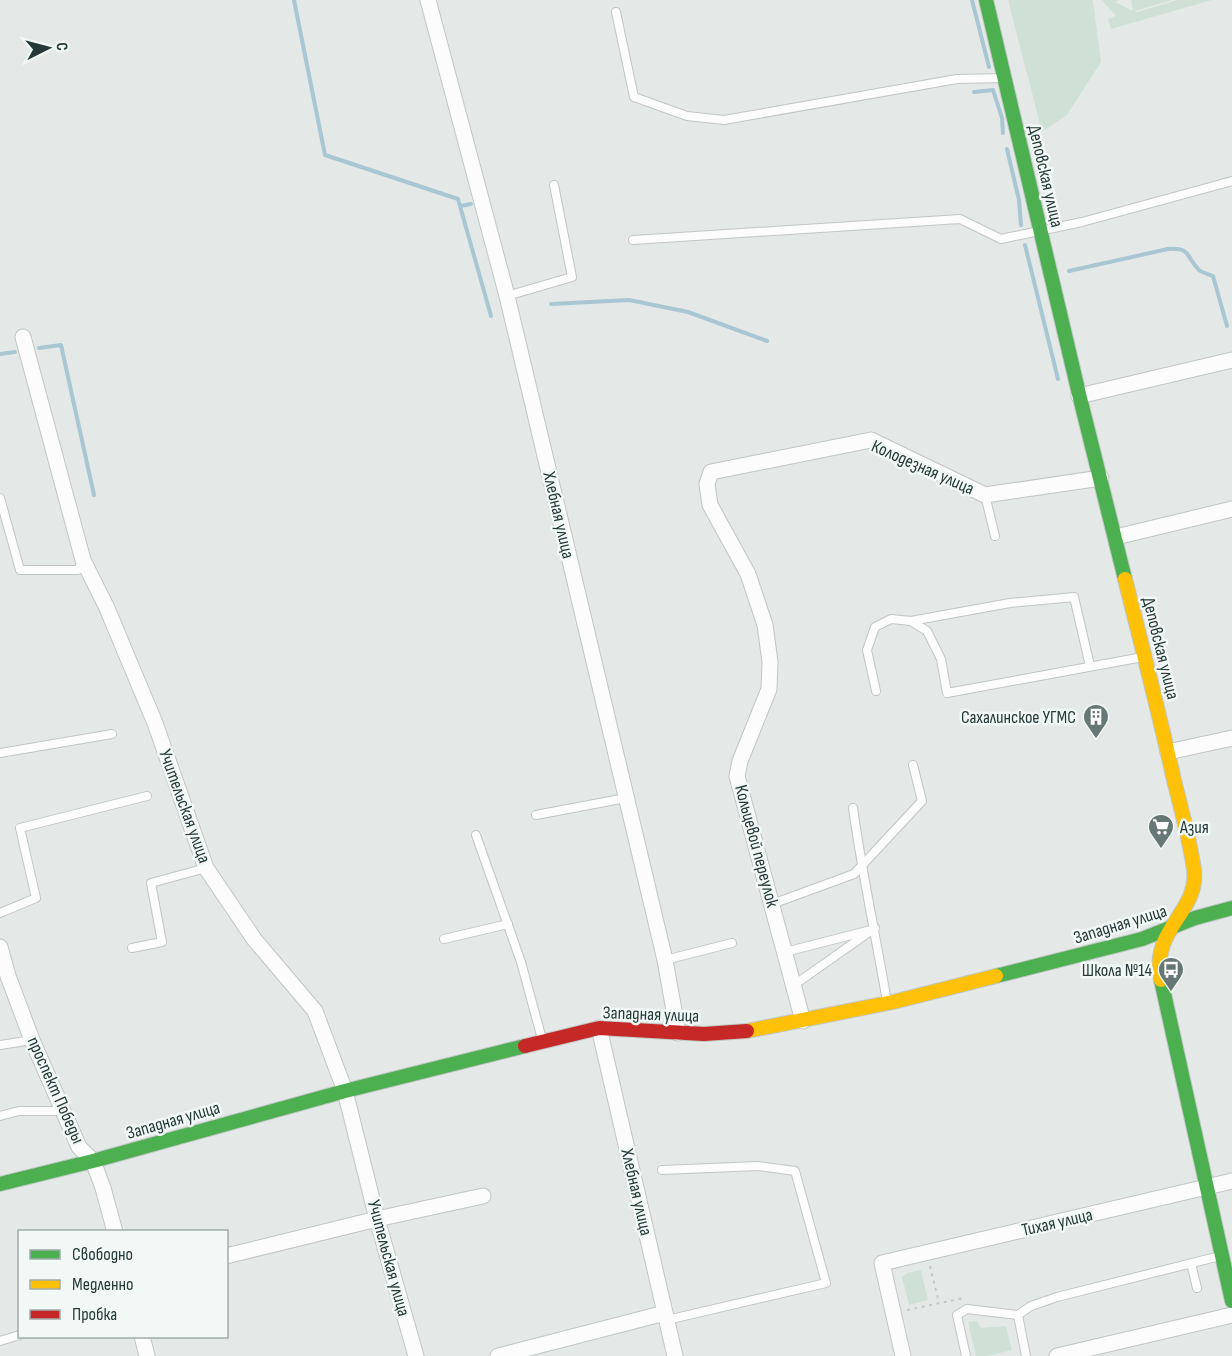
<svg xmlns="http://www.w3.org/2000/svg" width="1232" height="1356" font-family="'Sofia Sans Condensed',sans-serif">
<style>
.green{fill:#cfe1d6}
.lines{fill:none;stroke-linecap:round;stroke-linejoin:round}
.stream{stroke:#a8c7d3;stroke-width:4}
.lane-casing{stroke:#c1c6c4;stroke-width:10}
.street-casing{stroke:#c1c6c4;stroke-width:17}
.fast-casing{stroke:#c0c7c5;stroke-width:16}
.slow-casing{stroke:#c0c7c5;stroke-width:16}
.jam-casing{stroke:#c0c7c5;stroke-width:16}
.path{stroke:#c1c9c8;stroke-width:2;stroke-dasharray:3 4.5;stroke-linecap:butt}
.lane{stroke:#fbfcfb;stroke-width:8}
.street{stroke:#fbfcfb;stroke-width:15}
.fast{stroke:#4caf50;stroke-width:14}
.slow{stroke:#ffc107;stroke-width:14}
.jam{stroke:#c62828;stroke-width:14}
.labels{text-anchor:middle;stroke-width:5;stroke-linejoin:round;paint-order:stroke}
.street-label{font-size:18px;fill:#243a38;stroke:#f2f8f6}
.poi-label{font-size:18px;fill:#243a38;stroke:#f2f8f6;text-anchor:end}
</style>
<rect width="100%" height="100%" fill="#e4e9e7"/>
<g class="green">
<polygon points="1008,0 1093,0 1101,62 1067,115 1042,132"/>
<polygon points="1102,0 1120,0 1115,2 1133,11 1131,0 1172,0 1135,11 1137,12 1178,0 1212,0 1111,29 1108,19 1116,16"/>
<polygon points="921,1270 928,1300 909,1305 902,1277 907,1273"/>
<polygon points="977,1321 981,1328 1006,1326 1012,1350 987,1356 976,1356 968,1322"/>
</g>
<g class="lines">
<g class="stream">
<polyline points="294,0 325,155 458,199 491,316"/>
<polyline points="972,0 989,67"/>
<polyline points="974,92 993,90 1002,118 1003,133"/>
<polyline points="1007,149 1019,200 1021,225"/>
<polyline points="461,206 471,204"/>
<polyline points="1025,245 1058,379"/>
<path d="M 1069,271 L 1168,249 C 1191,247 1186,257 1199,270 C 1203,273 1208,274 1213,276 L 1227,326"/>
<polyline points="551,304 629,300 688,312 767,341"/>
<polyline points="39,348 61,345 94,495"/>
<polyline points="0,354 15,352"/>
</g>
<defs>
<g id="lane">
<polyline points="616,12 634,97 687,116 724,120 957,79 1004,78"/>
<polyline points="633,240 960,219 1001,239 1082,222 1232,181"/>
<polyline points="507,296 572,277 554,185"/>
<polyline points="985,495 995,536"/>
<polyline points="0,498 20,570 78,570 83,560"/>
<polyline points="911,621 1010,603 1074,597 1090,666"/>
<polyline points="876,691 867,650 875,627 891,619 911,621 927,631 941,659 947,693 1143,657"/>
<polyline points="0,753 112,734"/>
<path d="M 853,808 C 862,873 876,937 887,1002"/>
<polyline points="536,815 626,798"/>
<polyline points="476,835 521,962 542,1039"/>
<polyline points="772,904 854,874 922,801 913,765"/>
<polyline points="0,913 36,898 20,828 147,796"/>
<polyline points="444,939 508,924"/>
<polyline points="132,948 162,942 151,883 206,868"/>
<polyline points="785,952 871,930"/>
<polyline points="665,960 732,943"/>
<polyline points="794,985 875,928"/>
<polyline points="0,1045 32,1040"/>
<polyline points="0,1116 19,1111 63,1111"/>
<polyline points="662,1170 758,1166 795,1171 826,1283 667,1320"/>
<polyline points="1191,1263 1197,1288"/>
<polyline points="0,1341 20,1335"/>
<polyline points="966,1356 957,1315 967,1309 1018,1315"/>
<polyline points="1026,1356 1018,1315 1031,1306 1057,1297 1220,1256"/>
</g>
<g id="street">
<polyline points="428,0 507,296 665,960 678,1033"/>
<polyline points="23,337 83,560 106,606 155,723 206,868 254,939 315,1011 345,1091 377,1219 416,1356"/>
<polyline points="1079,396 1232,360"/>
<polyline points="1116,537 1232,509"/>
<polyline points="1168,752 1232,738"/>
<polyline points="0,947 8,976 32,1040 79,1147 93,1161 103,1188 115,1232"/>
<polyline points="803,1021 737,776 740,761 769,689 770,662 765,625 748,574 710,505 707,484 711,472 871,440 985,495 1101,478"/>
<polyline points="599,1028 675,1356"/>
<polyline points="226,1256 377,1219 483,1196"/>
<polyline points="142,1336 147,1356"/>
<polyline points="498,1356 665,1313"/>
<polyline points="903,1356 882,1263 1232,1181"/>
<polyline points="1057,1356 1232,1315"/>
</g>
<g id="fast">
<polyline points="986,0 1079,394 1125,579"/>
<polyline points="996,976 1142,939 1195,918 1232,908"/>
<polyline points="1161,980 1232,1301"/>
<polyline points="0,1184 93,1161 345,1091 525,1046"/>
</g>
<g id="slow">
<path d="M 1125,579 C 1142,646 1159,713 1174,780 C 1181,809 1190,840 1194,870 C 1199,913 1150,928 1161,980"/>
<polyline points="747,1031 893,1002 996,976"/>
</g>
<polyline id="jam" points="525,1046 599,1028 704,1034 747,1031"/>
</defs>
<use href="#lane" class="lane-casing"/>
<use href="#street" class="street-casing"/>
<use href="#fast" class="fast-casing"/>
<use href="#slow" class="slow-casing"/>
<use href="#jam" class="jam-casing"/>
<g class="path">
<polyline points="930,1266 939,1303"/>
<polyline points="907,1310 964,1298"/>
</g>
<use href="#lane" class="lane"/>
<use href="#street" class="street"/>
<use href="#fast" class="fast"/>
<use href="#slow" class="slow"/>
<use href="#jam" class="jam"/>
</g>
<defs>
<symbol id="building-pin" viewBox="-11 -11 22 30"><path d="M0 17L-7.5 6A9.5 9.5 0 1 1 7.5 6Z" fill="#677775" stroke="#f2f8f6"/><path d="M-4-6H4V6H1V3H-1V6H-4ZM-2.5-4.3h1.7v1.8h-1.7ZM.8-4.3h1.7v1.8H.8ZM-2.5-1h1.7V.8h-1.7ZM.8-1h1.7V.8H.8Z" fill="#fff"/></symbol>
<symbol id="supermarket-pin" viewBox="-11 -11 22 30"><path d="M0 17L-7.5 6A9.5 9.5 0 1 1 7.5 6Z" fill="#677775" stroke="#f2f8f6"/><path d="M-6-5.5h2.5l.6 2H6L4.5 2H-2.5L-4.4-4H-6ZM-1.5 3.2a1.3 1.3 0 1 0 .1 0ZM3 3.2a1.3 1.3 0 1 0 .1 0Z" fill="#fff"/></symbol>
<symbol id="bus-pin" viewBox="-11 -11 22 30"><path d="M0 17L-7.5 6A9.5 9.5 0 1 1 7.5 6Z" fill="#677775" stroke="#f2f8f6"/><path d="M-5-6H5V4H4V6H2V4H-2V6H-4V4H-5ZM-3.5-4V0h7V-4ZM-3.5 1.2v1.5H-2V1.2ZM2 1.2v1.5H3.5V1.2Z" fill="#fff"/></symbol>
</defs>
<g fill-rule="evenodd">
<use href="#building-pin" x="1081" y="702" width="30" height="40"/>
<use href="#supermarket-pin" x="1146" y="812" width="30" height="40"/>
<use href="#bus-pin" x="1156" y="955" width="30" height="40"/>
</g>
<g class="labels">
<g class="street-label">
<text transform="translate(1046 176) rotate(77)" y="6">Деповская улица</text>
<text transform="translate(923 467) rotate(24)" y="6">Колодезная улица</text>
<text transform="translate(559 515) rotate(77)" y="6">Хлебная улица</text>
<text transform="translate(1161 648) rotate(76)" y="6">Деповская улица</text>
<text transform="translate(185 806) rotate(70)" y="6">Учительская улица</text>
<text transform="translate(757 846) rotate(75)" y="6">Кольцевой переулок</text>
<text transform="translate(1120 924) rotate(-17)" y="6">Западная улица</text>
<text transform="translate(651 1014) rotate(2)" y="6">Западная улица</text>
<text transform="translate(56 1090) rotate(66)" y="6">проспект Победы</text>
<text transform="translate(173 1120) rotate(-16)" y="6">Западная улица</text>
<text transform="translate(637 1192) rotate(77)" y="6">Хлебная улица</text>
<text transform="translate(1057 1222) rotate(-13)" y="6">Тихая улица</text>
<text transform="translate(389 1258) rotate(75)" y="6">Учительская улица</text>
</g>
<g class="poi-label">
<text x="1076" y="723">Сахалинское УГМС</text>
<text x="1180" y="833" text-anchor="start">Азия</text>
<text x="1152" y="976">Школа №14</text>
</g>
</g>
<rect x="18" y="1230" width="210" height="108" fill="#f2f8f6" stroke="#a0acaa" stroke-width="1.5"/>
<rect x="30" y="1250" width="30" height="9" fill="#4caf50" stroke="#a0acaa" stroke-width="1.5"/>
<text x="72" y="1260" font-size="18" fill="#243a38">Свободно</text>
<rect x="30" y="1280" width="30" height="9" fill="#ffc107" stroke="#a0acaa" stroke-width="1.5"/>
<text x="72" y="1290" font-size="18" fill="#243a38">Медленно</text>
<rect x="30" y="1310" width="30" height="9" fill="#c62828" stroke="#a0acaa" stroke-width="1.5"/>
<text x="72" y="1320" font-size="18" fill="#243a38">Пробка</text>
<g transform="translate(48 48) rotate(84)" stroke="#f2f8f6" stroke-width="4.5" paint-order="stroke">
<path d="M0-4.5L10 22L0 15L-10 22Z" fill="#243a38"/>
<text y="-9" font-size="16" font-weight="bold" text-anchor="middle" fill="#243a38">С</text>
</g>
</svg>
